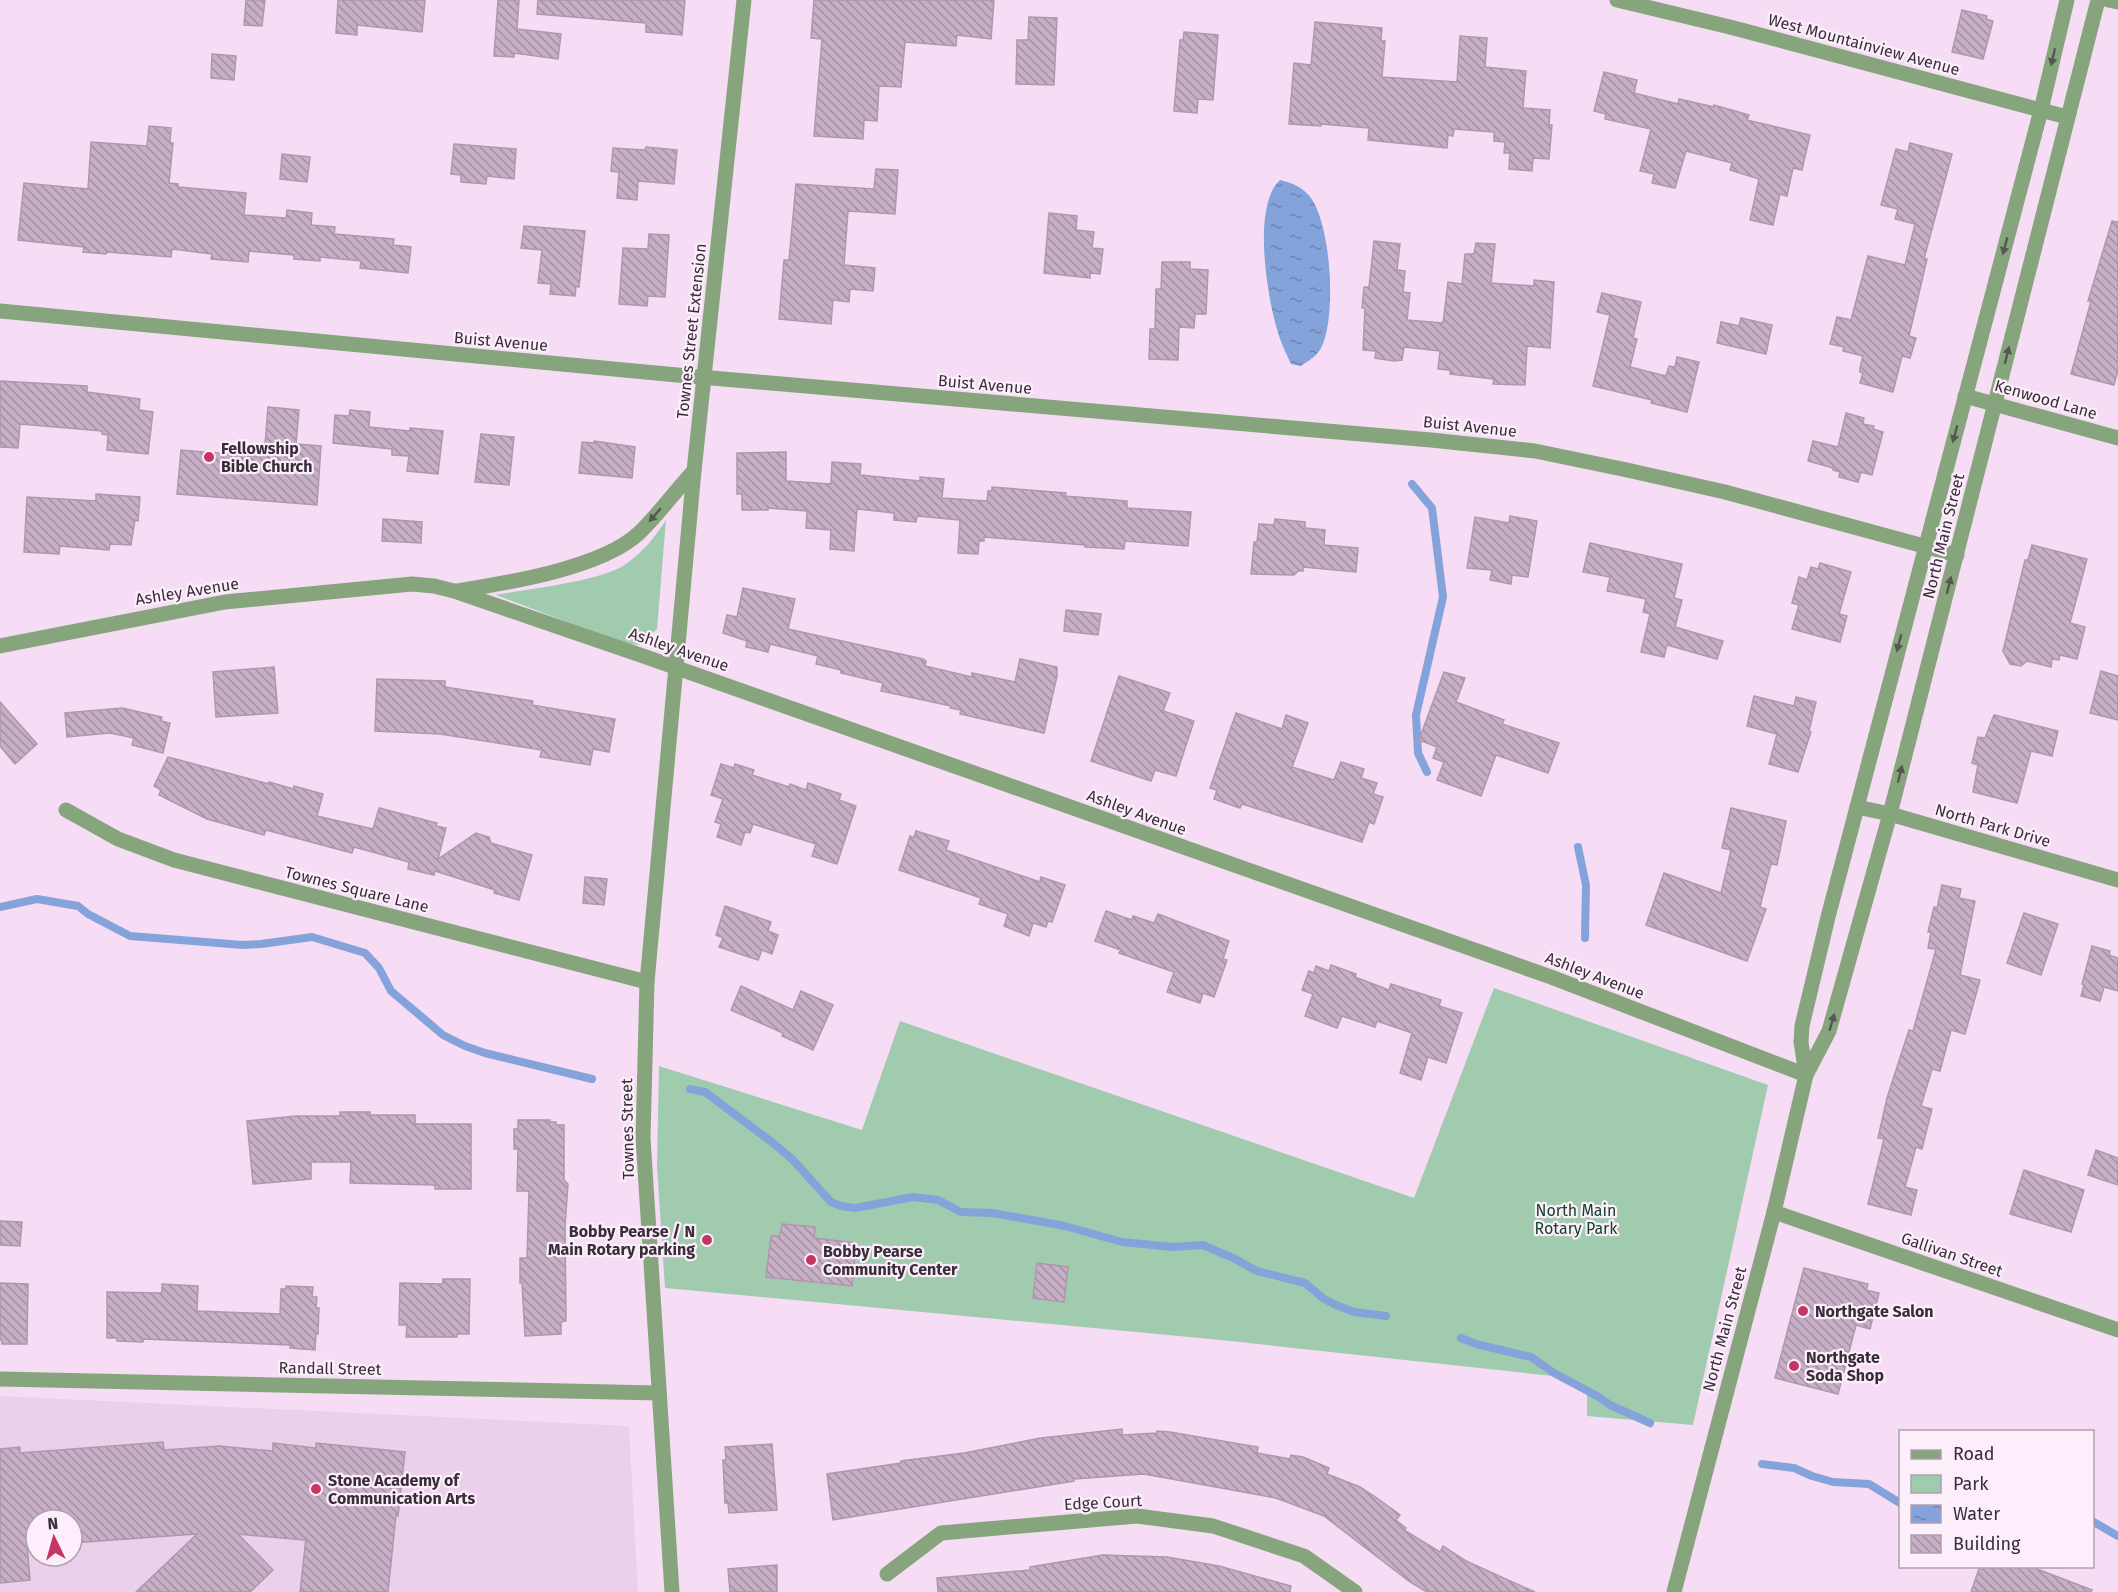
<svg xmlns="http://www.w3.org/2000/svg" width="2118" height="1592" font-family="'Fira Sans',sans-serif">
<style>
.built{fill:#eccfeb;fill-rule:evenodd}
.green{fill:#a1cbae}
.water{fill:url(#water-ripples)}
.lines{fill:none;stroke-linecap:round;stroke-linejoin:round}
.stream{stroke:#84a3da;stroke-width:8}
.building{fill:url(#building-back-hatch);stroke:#af98af;stroke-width:1.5}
.minor{stroke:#87a57d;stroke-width:15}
.tertiary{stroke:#87a57d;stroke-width:15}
.oneway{fill:#535850}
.poi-dot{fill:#c43765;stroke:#fdeefc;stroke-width:2}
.labels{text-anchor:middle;stroke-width:4.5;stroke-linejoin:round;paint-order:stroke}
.street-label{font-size:16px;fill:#372e37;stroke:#fdeefc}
.poi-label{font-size:16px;font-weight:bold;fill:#372e37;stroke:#fdeefc;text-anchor:start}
.park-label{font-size:16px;fill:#134328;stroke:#fdeefc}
</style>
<defs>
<pattern id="water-ripples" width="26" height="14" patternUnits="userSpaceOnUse" patternTransform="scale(1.5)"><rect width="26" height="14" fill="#84a3da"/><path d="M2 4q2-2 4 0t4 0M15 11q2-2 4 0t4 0" fill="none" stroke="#6d85b2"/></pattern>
<pattern id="building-back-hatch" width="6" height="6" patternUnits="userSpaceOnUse" patternTransform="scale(1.5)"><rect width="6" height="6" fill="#c7afc6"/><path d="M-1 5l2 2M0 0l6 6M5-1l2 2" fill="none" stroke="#a28fa2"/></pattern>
</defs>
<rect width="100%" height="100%" fill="#f6ddf5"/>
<path class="built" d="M 0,1396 L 629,1426 L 638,1592 L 0,1592 ZM 36,1520 L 72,1520 L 72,1556 L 36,1556 Z"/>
<g class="green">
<path d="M 666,520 L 657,629 L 639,645 L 622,643 L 496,595 C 527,589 603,581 626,564 C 643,552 655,537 666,520 Z"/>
<polygon points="1494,988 1768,1085 1693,1425 1587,1416 1587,1389 1562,1377 1211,1339 665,1288 657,1167 659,1066 862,1130 900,1021 1414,1198"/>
</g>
<path class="water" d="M 1280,180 C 1292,183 1303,187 1311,198 C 1331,226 1337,317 1321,348 C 1317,356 1308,361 1301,366 L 1291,364 C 1286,353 1280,341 1277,329 C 1267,296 1252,205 1280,180 Z"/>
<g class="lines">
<g class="stream">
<polyline points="1412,484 1432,508 1443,597 1416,715 1418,753 1427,772"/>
<polyline points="1578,847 1586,885 1585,938"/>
<polyline points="0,907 37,899 78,906 88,914 130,936 243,945 261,944 312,937 365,953 379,968 391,991 443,1035 465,1046 485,1053 592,1079"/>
<polyline points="690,1089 705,1092 773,1143 792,1159 831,1202 841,1206 855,1208 913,1197 938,1200 961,1212 992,1213 1015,1217 1065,1226 1122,1242 1173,1247 1203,1245 1233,1258 1257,1271 1305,1283 1324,1299 1336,1305 1354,1312 1386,1316"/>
<polyline points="1461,1338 1476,1344 1531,1357 1554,1373 1599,1397 1610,1405 1650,1423"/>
<polyline points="1762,1464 1794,1468 1812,1476 1833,1482 1869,1484 1900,1503"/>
<polyline points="2092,1521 2118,1536"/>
</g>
</g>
<g class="building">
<polygon points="246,0 265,0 262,26 244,25"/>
<polygon points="338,0 425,0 422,32 357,25 357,35 336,33"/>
<polygon points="498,0 519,0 517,29 561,34 558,59 514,53 514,57 494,56"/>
<polygon points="538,0 685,0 682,35 646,32 646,23 537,14"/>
<polygon points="814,0 994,0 991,39 957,35 956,46 905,42 901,87 879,86 877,121 864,120 863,139 814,136 822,39 811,38"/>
<polygon points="1962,10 1987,16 1986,19 1993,21 1983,59 1952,52"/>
<polygon points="1029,17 1057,18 1054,85 1016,84 1017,40 1028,40"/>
<polygon points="1315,22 1382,28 1381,41 1385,41 1382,77 1457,82 1460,36 1487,38 1485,67 1526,71 1523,108 1550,110 1549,125 1552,125 1549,159 1533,158 1532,171 1509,169 1510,153 1504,153 1505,142 1494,141 1494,132 1454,129 1453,136 1448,135 1447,148 1368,140 1369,128 1321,124 1321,126 1289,124 1294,63 1311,65"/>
<polygon points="1184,32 1218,35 1213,100 1198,99 1197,113 1174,111 1180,40 1183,40"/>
<polygon points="212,54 236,56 234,80 211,78"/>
<polygon points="1604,72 1637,80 1634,93 1678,104 1679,99 1714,107 1714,105 1749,115 1747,120 1810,135 1802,170 1793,168 1787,196 1780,194 1773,225 1750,220 1759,179 1730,170 1732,163 1686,151 1675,188 1652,183 1654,174 1640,171 1651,129 1605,119 1606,114 1594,111"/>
<polygon points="149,126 171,128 170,143 173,143 169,183 178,184 178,187 246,193 244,215 286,218 287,210 312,213 311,225 335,227 334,234 394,239 393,245 411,247 408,273 360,268 361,261 320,257 320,261 294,259 294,255 249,251 248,262 211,259 212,254 172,249 171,257 107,252 106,254 83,252 84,247 18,240 24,183 88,189 91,142 147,146"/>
<polygon points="1910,143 1952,154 1924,259 1927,259 1909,336 1916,338 1910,358 1902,356 1893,392 1860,383 1863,373 1860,372 1860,368 1863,356 1843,351 1844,347 1830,344 1837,317 1851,320 1868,256 1905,265 1915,224 1895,219 1898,209 1881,205 1896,149 1908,152"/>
<polygon points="454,144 516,149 514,179 487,176 486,184 461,182 461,175 451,174"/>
<polygon points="646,147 677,150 674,184 638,181 637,200 617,198 619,172 611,171 613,148 645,150"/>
<polygon points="282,154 310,157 307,182 280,179"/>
<polygon points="876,169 898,170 895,214 848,211 844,265 875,268 873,291 850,289 849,302 833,300 831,324 779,319 784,260 789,260 796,184 874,189"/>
<polygon points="1049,213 1077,216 1076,230 1094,232 1092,248 1103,249 1100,274 1090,273 1090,278 1044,273"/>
<polygon points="2112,221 2118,222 2118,370 2114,385 2071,374 2091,301 2088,301"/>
<polygon points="524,226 585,231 579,287 576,286 575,296 550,294 551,284 538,283 542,250 521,248"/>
<polygon points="649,234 669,235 665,297 648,296 647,306 619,304 623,248 648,249"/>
<polygon points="1374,241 1400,244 1397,270 1405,271 1403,292 1410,293 1407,320 1443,323 1448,282 1462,284 1465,254 1474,254 1476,243 1495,244 1491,283 1534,286 1534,280 1554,282 1550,348 1527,346 1525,385 1493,384 1494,379 1450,374 1450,370 1438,369 1440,351 1404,347 1402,360 1394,361 1375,358 1376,351 1363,350 1365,308 1362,308 1364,287 1369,287"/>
<polygon points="1162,262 1190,262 1190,269 1208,270 1206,314 1195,314 1194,328 1179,327 1178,360 1149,359 1150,329 1155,329 1156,289 1161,289"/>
<polygon points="1602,293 1641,302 1633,338 1637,339 1630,367 1666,376 1669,366 1675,367 1677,357 1699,362 1687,412 1651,403 1652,400 1593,386 1610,315 1597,312"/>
<polygon points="1741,318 1772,325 1766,354 1717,343 1721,322 1739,326"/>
<polygon points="0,381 87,386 87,392 140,399 139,410 153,412 148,454 107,450 108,435 102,434 102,431 20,424 18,448 0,447"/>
<polygon points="268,407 299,410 296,444 321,446 317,505 177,494 181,450 264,457"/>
<polygon points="350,410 370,412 369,427 410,431 410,428 443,431 438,474 407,471 409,456 392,455 392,449 333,443 335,415 349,416"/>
<polygon points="1846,413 1864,418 1863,424 1874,426 1873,429 1883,432 1872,475 1861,472 1858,482 1839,477 1840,472 1833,470 1833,468 1808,461 1813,441 1838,447"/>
<polygon points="481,434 514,437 509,485 475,482"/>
<polygon points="594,441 635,447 632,478 579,473 582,442 594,443"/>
<polygon points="786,452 786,481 831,484 832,462 861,464 860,475 920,481 920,477 944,479 942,498 987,501 988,491 992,491 992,487 1066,493 1065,496 1127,501 1127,508 1191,512 1188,546 1125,541 1124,549 1105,548 1085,547 1085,545 984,537 984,541 979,541 978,554 958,553 960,520 917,516 916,522 894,520 894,513 857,509 854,551 830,549 831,530 806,528 807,511 768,508 768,510 742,510 742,494 737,494 737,453"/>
<polygon points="96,494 140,497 138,521 135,520 131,545 110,544 109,550 60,546 59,554 24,552 27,497 96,501"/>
<polygon points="1510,516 1537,521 1528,577 1512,575 1511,584 1490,580 1492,570 1467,568 1475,517 1509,523"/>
<polygon points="383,519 422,522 421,543 382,541"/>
<polygon points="1275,519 1305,522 1305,528 1325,530 1324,545 1358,548 1356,572 1303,567 1303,571 1298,571 1294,575 1251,574 1254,542 1257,542 1259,524 1274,525"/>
<polygon points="1590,543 1682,564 1674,598 1682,600 1675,627 1723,641 1717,659 1667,645 1664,657 1641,652 1650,614 1643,612 1646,599 1607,591 1610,577 1583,572"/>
<polygon points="2032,545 2087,559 2070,623 2085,627 2077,659 2060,655 2059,660 2052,659 2051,667 2027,661 2021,666 2010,664 2003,651 2025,560 2028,560"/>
<polygon points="1820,563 1851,572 1839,614 1847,616 1840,642 1792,629 1799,605 1792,603 1799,577 1807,580 1811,567 1818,569"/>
<polygon points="743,588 795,599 788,629 923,659 926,661 925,666 972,677 972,673 1015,682 1020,659 1057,667 1057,676 1044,733 960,714 961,710 950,708 951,706 881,691 883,683 841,673 841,670 816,664 818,656 770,644 768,652 746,647 747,641 723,633 727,615 737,617"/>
<polygon points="1066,610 1101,614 1098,635 1064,631"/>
<polygon points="274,667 278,713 216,717 213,672"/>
<polygon points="2101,671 2118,676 2118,720 2090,713"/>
<polygon points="1444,672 1465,678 1456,702 1504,720 1502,724 1559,743 1548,773 1496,755 1481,796 1437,780 1444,762 1433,758 1437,747 1419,740"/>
<polygon points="1119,676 1170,693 1163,711 1194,721 1176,776 1155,770 1151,781 1091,761"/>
<polygon points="377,679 445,681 445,687 533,701 532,705 615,719 609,752 593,749 590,765 540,757 542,750 440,734 375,731"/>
<polygon points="1754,696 1794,706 1796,697 1816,702 1809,731 1811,732 1798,772 1769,764 1777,734 1747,726"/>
<polygon points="0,702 37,744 15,764 0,746"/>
<polygon points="122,708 162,717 161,721 170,723 163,753 132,745 134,738 110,733 67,737 65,713"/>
<polygon points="1236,713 1282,729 1286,715 1308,723 1292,767 1334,780 1341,762 1364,769 1361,778 1377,783 1373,794 1383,797 1374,824 1369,822 1362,842 1242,804 1240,808 1214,799 1217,790 1210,788"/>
<polygon points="1994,715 2058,731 2052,756 2031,751 2017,803 1973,792 1978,765 1972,763 1978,737 1985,738"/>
<polygon points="168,757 269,784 269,782 294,789 294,786 323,794 317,816 373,829 379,808 437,823 436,826 446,828 438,859 476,833 489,837 491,843 532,855 519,900 494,893 495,890 435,871 434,875 408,869 409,862 354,847 352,853 266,830 264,835 207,819 159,795 161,790 154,786"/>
<polygon points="721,764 734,768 735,764 754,770 752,775 789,787 790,784 806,790 808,783 841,794 839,800 856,806 837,864 812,856 816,844 753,824 750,833 745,832 741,845 717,837 721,824 715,822 723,799 711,795"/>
<polygon points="1731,808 1786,821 1777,865 1771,864 1760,907 1766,909 1747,961 1646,925 1664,873 1721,893 1731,850 1722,848"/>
<polygon points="916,831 949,841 946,850 1040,882 1041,877 1065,885 1052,922 1048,921 1046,927 1033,923 1029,936 1004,926 1008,914 979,904 981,898 899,870 910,836 914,838"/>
<polygon points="585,877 607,879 604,905 583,903"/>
<polygon points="1942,885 1961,889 1959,898 1975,901 1960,975 1980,980 1965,1034 1951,1030 1940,1071 1932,1069 1921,1106 1932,1109 1922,1149 1916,1147 1905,1187 1917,1190 1911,1215 1868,1204 1884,1139 1878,1138 1887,1098 1909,1030 1913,1031 1936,949 1928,948 1931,932 1928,932 1934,907 1937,908"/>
<polygon points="725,906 771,922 768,931 778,935 772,954 762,950 758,960 719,947 723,938 716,935"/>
<polygon points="1106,911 1132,920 1133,916 1154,923 1158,914 1229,941 1223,959 1227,960 1214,997 1203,993 1200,1003 1167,992 1174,972 1119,953 1121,950 1095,941"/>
<polygon points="2024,913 2058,924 2041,975 2007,963"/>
<polygon points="2092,946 2110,951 2109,955 2118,958 2118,991 2104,987 2100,1001 2081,996 2084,985 2082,984"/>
<polygon points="1331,965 1356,974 1355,977 1389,990 1391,984 1441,1000 1439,1006 1462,1013 1446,1063 1428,1057 1421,1080 1400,1073 1412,1033 1377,1021 1375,1027 1342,1016 1337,1028 1305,1016 1313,994 1302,990 1309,971 1314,973 1316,966 1329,971"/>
<polygon points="741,986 793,1010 801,991 833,1005 813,1050 782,1036 783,1033 731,1010"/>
<polygon points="340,1112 370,1112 370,1115 415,1115 415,1124 471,1124 471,1189 435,1189 435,1185 350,1183 351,1162 311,1162 311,1179 253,1184 247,1121 296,1116 340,1116"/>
<polygon points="518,1120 550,1120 549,1122 556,1122 556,1125 564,1125 564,1180 568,1184 565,1226 566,1321 561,1322 561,1334 525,1336 522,1283 520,1283 520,1258 527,1258 529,1191 517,1191 518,1149 514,1149 514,1129 518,1129"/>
<polygon points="2096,1150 2118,1158 2118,1185 2088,1175"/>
<polygon points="2024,1170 2084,1190 2071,1232 2010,1214"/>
<polygon points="0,1221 22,1222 20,1246 0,1245"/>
<polygon points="782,1224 815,1227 814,1238 856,1243 852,1286 766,1277 771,1236 780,1236"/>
<polygon points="1037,1263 1068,1267 1064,1302 1033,1298"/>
<polygon points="1804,1268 1868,1284 1866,1290 1879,1293 1870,1329 1856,1325 1838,1394 1775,1378"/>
<polygon points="443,1279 470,1279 469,1334 457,1334 457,1337 406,1337 407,1325 399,1325 400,1283 443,1284"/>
<polygon points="0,1283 28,1284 27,1344 2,1344 2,1340 0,1340"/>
<polygon points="162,1284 198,1286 197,1311 280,1314 281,1289 286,1289 286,1286 313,1287 312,1297 317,1297 316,1308 319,1308 318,1334 316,1333 315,1350 290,1348 290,1345 143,1339 143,1342 117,1341 117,1338 107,1338 107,1292 162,1293"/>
<polygon points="1122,1429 1122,1435 1157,1433 1157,1431 1170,1432 1258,1447 1257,1453 1290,1459 1291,1455 1303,1457 1329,1468 1327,1474 1360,1487 1377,1498 1400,1515 1396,1520 1406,1528 1404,1530 1440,1552 1443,1546 1466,1561 1535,1592 1427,1592 1410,1582 1324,1516 1276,1498 1144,1474 1074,1479 1074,1481 833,1520 827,1474 901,1463 901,1461 964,1453 1041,1438"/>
<polygon points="163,1442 164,1450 219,1446 273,1451 273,1443 316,1448 316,1443 405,1452 398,1516 396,1515 388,1592 300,1592 306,1538 304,1540 238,1534 273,1570 250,1592 136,1592 197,1534 72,1543 72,1520 36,1520 36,1544 27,1545 30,1580 0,1583 0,1449 20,1447 20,1453"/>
<polygon points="772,1444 777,1510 729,1513 728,1503 725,1503 723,1460 726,1460 725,1447"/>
<polygon points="1103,1555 1167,1557 1219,1566 1291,1586 1290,1592 938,1592 937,1578 1030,1570 1030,1567"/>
<polygon points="777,1565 777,1592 730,1592 728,1569"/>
<polygon points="1980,1566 2029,1566 2092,1590 2091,1592 1971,1592"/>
</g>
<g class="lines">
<g class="minor">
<polyline points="1617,0 1730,27 2067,117"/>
<polyline points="2108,0 2118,2"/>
<polyline points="0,311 677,375 1431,440 1535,451 1627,470 1725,492 1957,555"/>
<polyline points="1965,396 2118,438"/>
<path d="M 457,591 C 507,583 602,568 639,533 C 659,514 675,491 694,471"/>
<polyline points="0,646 225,602 412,584 434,586 454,591 646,657 1551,977 1806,1075"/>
<polyline points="1857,807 1890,814 2118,880"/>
<polyline points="66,810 118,839 174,860 647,982"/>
<polyline points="1774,1212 2118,1330"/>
<polyline points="0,1379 659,1393"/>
<polyline points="887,1574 941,1533 1137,1516 1213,1526 1304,1556 1355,1592"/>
<polyline points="672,1592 643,1138 647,982 694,471 744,0"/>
</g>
<g class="tertiary">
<polyline points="1806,1075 1801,1042 1802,1026 1828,917 2041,110 2067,0"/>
<polyline points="1674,1592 1774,1212 1806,1075 1829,1031 1890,814 2098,0"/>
</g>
</g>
<defs><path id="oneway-solid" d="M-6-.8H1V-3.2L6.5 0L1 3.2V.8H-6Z" transform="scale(1.5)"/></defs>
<g class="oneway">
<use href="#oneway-solid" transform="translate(2053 57) rotate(103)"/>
<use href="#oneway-solid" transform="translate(2005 246) rotate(105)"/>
<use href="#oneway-solid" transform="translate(2007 355) rotate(-76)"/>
<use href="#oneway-solid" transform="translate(1955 434) rotate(105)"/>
<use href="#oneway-solid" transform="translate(655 515) rotate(131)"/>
<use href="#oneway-solid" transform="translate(1949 585) rotate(-76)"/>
<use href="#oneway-solid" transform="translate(1899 643) rotate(105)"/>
<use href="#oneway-solid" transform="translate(1900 774) rotate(-76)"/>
<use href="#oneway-solid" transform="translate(1832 1022) rotate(-74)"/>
</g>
<g class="poi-dot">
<circle cx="209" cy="457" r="6"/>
<circle cx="707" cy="1240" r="6"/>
<circle cx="811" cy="1260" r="6"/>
<circle cx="1803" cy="1311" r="6"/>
<circle cx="1794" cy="1366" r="6"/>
<circle cx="316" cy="1489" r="6"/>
</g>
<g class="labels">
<g class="street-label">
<text transform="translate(1864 44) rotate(15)" y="6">West Mountainview Avenue</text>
<text transform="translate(691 331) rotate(-84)" y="6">Townes Street Extension</text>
<text transform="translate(501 341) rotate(5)" y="6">Buist Avenue</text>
<text transform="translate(985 384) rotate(5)" y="6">Buist Avenue</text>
<text transform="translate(2046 399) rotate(16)" y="6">Kenwood Lane</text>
<text transform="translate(1470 426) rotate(6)" y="6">Buist Avenue</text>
<text transform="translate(1943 536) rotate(-76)" y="6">North Main Street</text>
<text transform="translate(187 591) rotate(-9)" y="6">Ashley Avenue</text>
<text transform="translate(679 649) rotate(19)" y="6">Ashley Avenue</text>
<text transform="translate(1137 812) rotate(20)" y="6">Ashley Avenue</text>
<text transform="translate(1993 825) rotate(16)" y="6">North Park Drive</text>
<text transform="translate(357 889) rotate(14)" y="6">Townes Square Lane</text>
<text transform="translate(1595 975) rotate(21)" y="6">Ashley Avenue</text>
<text transform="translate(627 1129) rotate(-91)" y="6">Townes Street</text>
<text transform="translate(1952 1254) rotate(19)" y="6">Gallivan Street</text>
<text transform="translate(1724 1329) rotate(-75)" y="6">North Main Street</text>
<text transform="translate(330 1368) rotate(1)" y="6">Randall Street</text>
<text transform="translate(1103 1502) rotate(-3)" y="6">Edge Court</text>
</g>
<g class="poi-label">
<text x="221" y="454">Fellowship<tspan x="221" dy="18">Bible Church</tspan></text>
<text x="695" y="1237" text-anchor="end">Bobby Pearse / N<tspan x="695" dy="18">Main Rotary parking</tspan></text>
<text x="823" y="1257">Bobby Pearse<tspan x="823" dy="18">Community Center</tspan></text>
<text x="1815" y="1317">Northgate Salon</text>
<text x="1806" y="1363">Northgate<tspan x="1806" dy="18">Soda Shop</tspan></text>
<text x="328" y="1486">Stone Academy of<tspan x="328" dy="18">Communication Arts</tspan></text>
</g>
<g class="park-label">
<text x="1576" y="1216">North Main<tspan x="1576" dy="18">Rotary Park</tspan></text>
</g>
</g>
<rect x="1899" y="1430" width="195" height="138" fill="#fdeefc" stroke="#aea1ad" stroke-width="1.5"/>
<rect x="1911" y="1450" width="30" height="9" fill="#87a57d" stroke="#aea1ad" stroke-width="1.5"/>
<text x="1953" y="1460" font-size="18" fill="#372e37">Road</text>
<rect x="1911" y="1475" width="30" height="18" fill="#a1cbae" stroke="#aea1ad" stroke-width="1.5"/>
<text x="1953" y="1490" font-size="18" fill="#372e37">Park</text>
<rect x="1911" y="1505" width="30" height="18" fill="url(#water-ripples)" stroke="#aea1ad" stroke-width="1.5"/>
<text x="1953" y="1520" font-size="18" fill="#372e37">Water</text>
<rect x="1911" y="1535" width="30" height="18" fill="url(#building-back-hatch)" stroke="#aea1ad" stroke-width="1.5"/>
<text x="1953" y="1550" font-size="18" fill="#372e37">Building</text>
<g transform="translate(54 1538) rotate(355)"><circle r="28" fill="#fdeefc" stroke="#aea1ad" stroke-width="1.5"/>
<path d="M0-4.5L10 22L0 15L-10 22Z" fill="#c43765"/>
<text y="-9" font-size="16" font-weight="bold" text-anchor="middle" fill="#372e37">N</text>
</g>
</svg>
